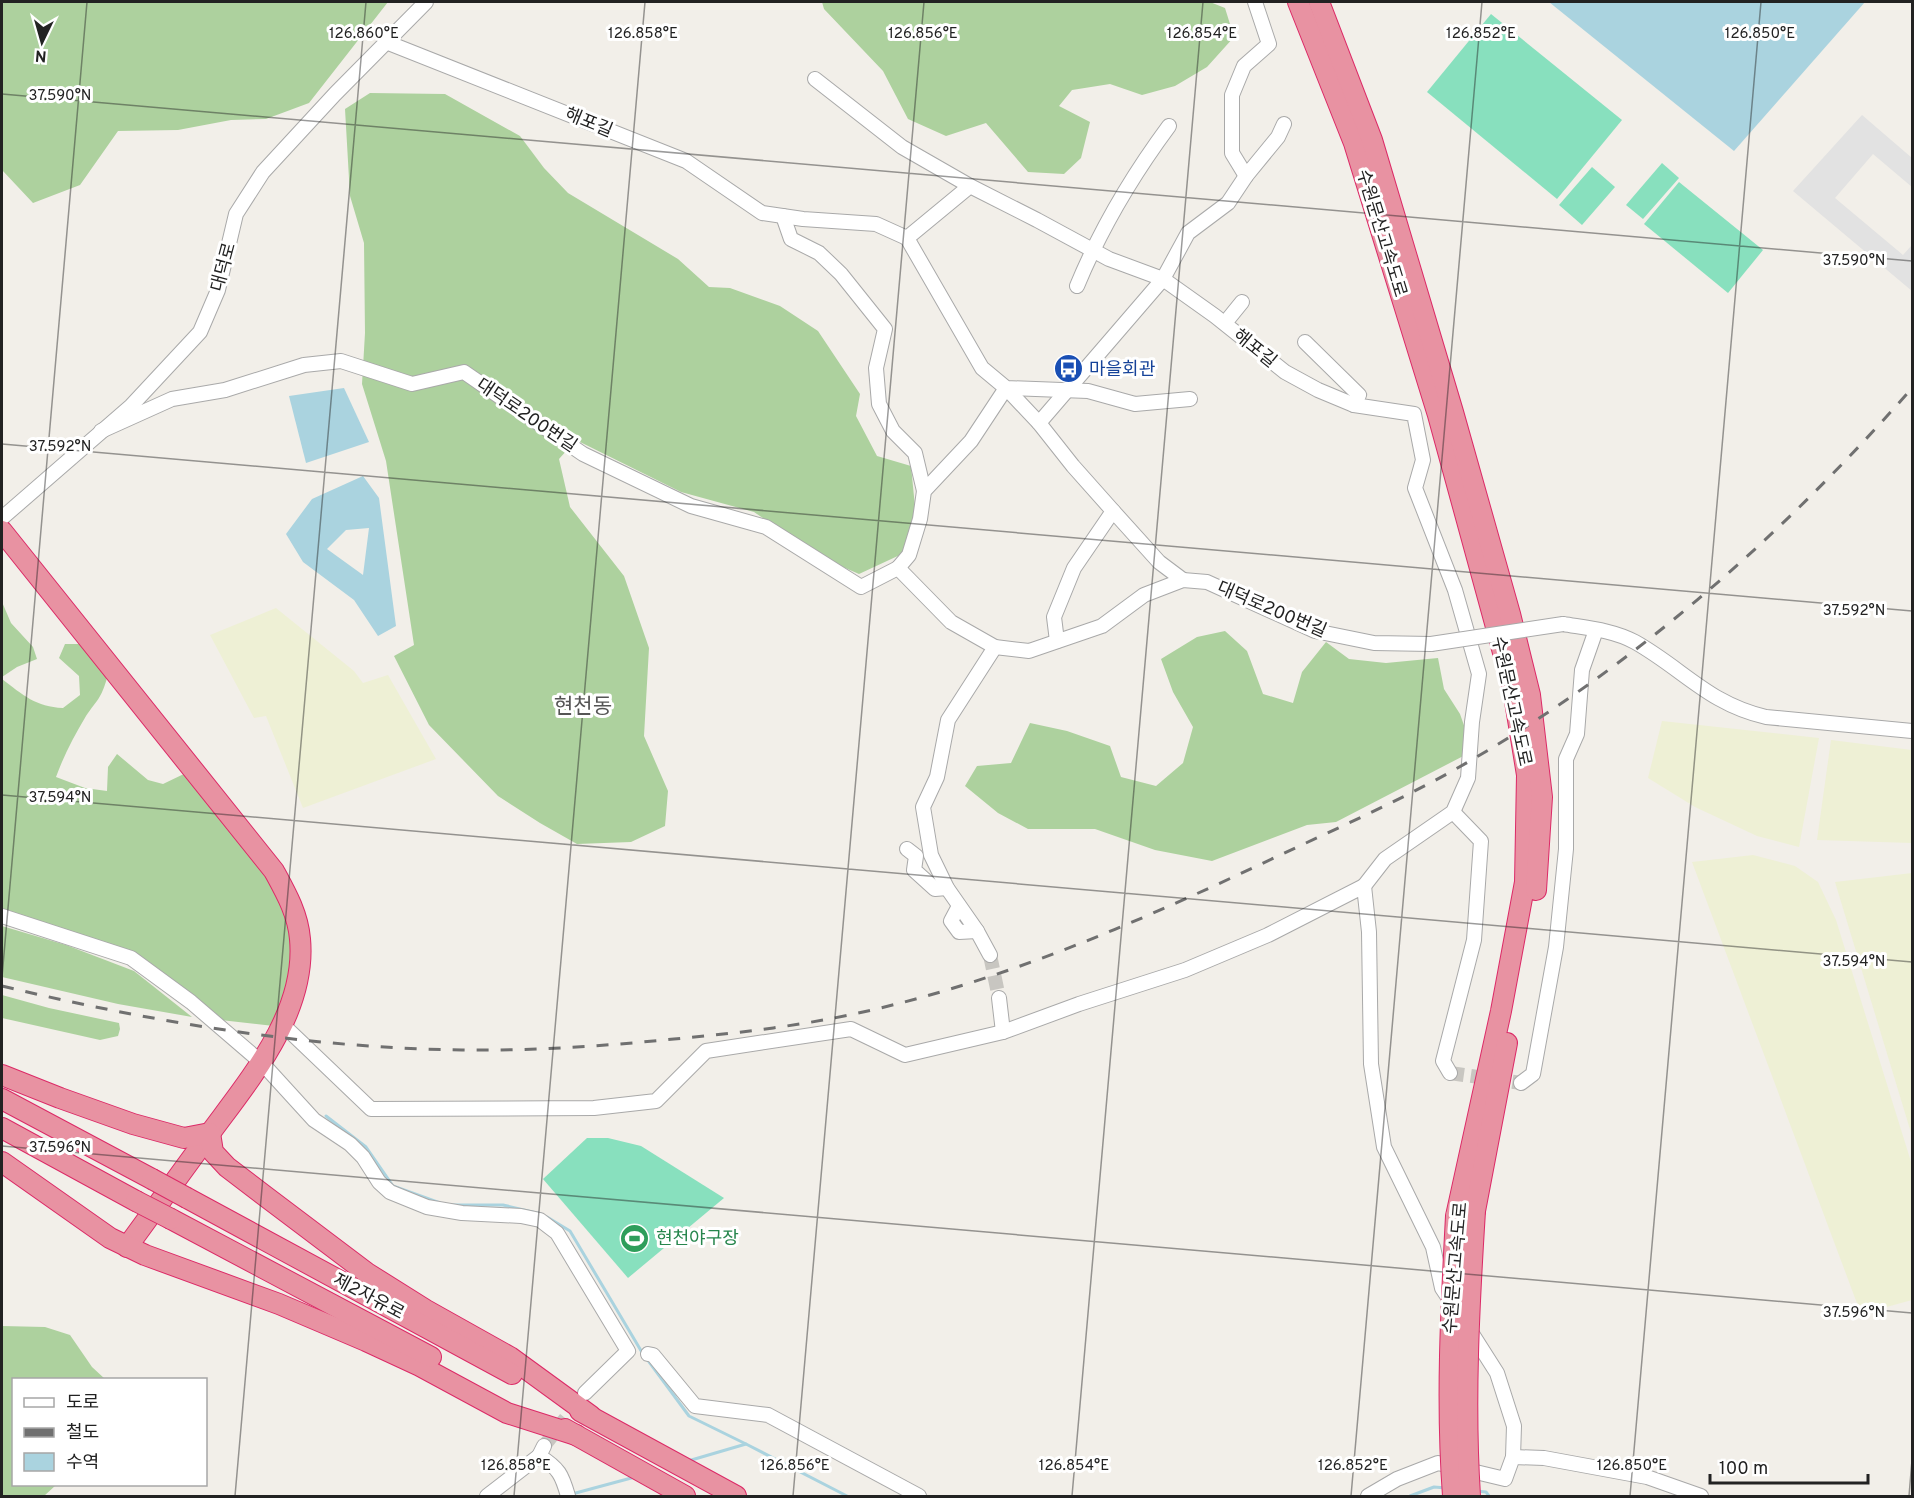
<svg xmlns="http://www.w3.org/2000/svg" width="1914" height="1498" font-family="Overpass,'Noto Sans KR',sans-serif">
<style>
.farmland{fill:#eef0d5}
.forest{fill:#add19e}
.pitch{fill:#88e0be}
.parking{fill:#e2e2e2}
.water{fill:#aad3df;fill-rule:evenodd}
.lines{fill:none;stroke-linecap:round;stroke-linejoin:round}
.stream{stroke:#aad3df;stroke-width:3}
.minor-tunnel{stroke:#c8c6c1;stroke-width:14;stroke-dasharray:14 7;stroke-linecap:butt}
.minor-casing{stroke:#a9a9a9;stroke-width:16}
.highway-casing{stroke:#dc2a67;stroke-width:22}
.minor{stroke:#fff;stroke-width:14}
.highway{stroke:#e892a2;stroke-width:20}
.rail{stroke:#707070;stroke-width:3;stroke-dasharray:12 12;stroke-linecap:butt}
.minor-bridge-casing{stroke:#a9a9a9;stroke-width:16;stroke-linecap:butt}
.highway-bridge-casing{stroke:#dc2a67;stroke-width:22;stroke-linecap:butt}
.minor-bridge{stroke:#fff;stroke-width:14}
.highway-bridge{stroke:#e892a2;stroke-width:20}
.ticks{fill:none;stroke:#222;stroke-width:1.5;stroke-opacity:0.45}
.labels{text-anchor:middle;stroke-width:6;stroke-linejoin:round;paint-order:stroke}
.street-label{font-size:18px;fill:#222;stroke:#fff}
.transit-label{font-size:18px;fill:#164399;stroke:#fff;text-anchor:start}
.leisure-label{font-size:18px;fill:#27864d;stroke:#fff;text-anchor:start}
.quarter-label{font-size:21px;fill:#555;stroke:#fff}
.ticks-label{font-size:15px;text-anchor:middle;fill:#222;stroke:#fff;stroke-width:6;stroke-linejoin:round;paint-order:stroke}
</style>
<rect width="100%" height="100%" fill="#f2efe9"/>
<g class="farmland">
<polygon points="276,608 354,671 363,683 388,675 436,759 303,808 266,716 254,718 210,635"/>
<polygon points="1662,721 1819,738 1799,847 1757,836 1695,807 1648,778"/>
<polygon points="1831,740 1912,750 1912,843 1817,840"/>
<polygon points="1753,855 1795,866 1818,882 1836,920 1912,1165 1912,1300 1861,1314 1692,862"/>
<polygon points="1912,873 1912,1136 1835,882"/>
</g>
<g class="forest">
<polygon points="2,2 388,2 309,103 266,119 231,120 178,130 118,131 80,185 33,203 2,170"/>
<polygon points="822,2 1210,2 1225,8 1234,37 1207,67 1175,86 1142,95 1110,84 1072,90 1059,106 1090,122 1081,158 1064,174 1028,172 986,123 946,136 908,119 883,71 824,9"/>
<polygon points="370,93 445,94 520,136 544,168 568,193 678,259 709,287 730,288 780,306 818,331 860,394 856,416 877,456 911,466 916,517 902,554 859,574 820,557 754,512 681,492 576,440 559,459 570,507 624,576 649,648 644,736 668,791 665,826 631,842 577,844 540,823 498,796 429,725 394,656 414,645 386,461 362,384 365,333 364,243 350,196 345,109"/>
<polygon points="2,602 11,623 33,647 37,659 17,667 2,677"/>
<polygon points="1225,631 1247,651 1263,694 1293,703 1302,672 1326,642 1349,659 1386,663 1438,658 1444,689 1460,714 1473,751 1336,822 1307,825 1212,861 1155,850 1095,829 1028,829 998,813 965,786 977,766 1011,763 1030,723 1067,731 1110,746 1121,777 1156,786 1183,763 1193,727 1173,692 1161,659 1197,637"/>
<path d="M 65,644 L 82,644 L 107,678 C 101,699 97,700 86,716 C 74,736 64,755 56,777 L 85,788 L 107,791 L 108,767 L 117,754 L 148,780 L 163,784 L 188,772 L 282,895 L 289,917 L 294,978 L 274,1026 L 203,1018 L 133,962 L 2,910 L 2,679 C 23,695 36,707 63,708 L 80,695 L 79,676 L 59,658 Z"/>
<polygon points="2,926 66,945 134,971 192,1017 118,1004 2,977"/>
<polygon points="2,995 49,1008 119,1023 120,1029 118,1036 100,1040 2,1018"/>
<polygon points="2,1326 45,1327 70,1335 92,1367 105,1379 14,1380 14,1484 56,1485 44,1496 2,1496"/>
</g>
<g class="pitch">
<polygon points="1491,14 1622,120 1557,199 1427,92"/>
<polygon points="1662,163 1679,178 1643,219 1626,205"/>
<polygon points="1592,167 1615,187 1582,225 1559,205"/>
<polygon points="1679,182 1763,250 1728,293 1644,224"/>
<polygon points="587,1138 608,1138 641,1146 724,1198 628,1278 543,1179"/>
</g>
<polygon class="parking" points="1862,115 1912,158 1912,187 1873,154 1835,198 1903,255 1912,245 1912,291 1793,191"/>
<g class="water">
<polygon points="1549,2 1865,2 1734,151"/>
<polygon points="344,388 369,442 306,463 289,396"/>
<path d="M 363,476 L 379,498 L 396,626 L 378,636 L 354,600 L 303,562 L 286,534 L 312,499 ZM 369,528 L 363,575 L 327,549 L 346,530 Z"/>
</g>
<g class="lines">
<g class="stream">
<polyline points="326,1116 366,1147 393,1186 440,1203"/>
<polyline points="450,1205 503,1205 541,1214"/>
<polyline points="547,1217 570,1231 643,1354"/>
<polyline points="647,1359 689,1416 746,1444"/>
<polyline points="688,1461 746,1444 847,1496"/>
<polyline points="1476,1491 1486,1492 1489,1496"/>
<polyline points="572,1494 635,1477"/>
<polyline points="1410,1496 1434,1487 1446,1488"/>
</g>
<g class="minor-tunnel">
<polyline points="990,955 999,998"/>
<polyline points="1450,1073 1521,1083"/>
<polyline points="544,1446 580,1400"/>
</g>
<defs>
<g id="minor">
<polyline points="386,42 686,161 762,213 803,219 876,224 907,238 970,186 1037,220 1109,259 1163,279 1215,316 1285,372 1318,390 1354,405 1414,414 1423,460 1415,488 1455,590 1479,674 1472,722 1468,778 1453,812 1385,859 1364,886"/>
<polyline points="815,79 902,147 970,186"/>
<polyline points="1246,176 1232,153 1232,95 1244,66 1269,44 1255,2"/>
<polyline points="783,216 791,239 819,253 841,274 885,329 876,368 879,404 893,431 915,453 924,491"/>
<polyline points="907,238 982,368 1006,388 1088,391 1135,404 1190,399"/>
<path d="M 1077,286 C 1101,228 1132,176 1169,126"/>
<polyline points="1225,323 1242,302"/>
<polyline points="1305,342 1359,395 1354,405"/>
<polyline points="101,431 172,399 225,390 304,365 341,361 412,384 464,372 583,454 691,506 766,527 861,587 898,568 951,622 995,647 1029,651 1102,626 1144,595 1183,580 1207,582 1315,631 1374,643 1431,644"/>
<polyline points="1113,511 1159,562 1183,580"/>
<polyline points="2,518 131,406 200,332 218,290 236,214 263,172 335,94 426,2"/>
<polyline points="898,568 909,555 920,519 924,491 971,441 1006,388 1039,423"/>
<path d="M 1563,624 C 1587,628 1613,630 1635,642 C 1683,669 1709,704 1766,717 L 1912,731"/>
<polyline points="1057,641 1054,617 1074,568 1113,511 1073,466 1039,423 1163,279 1188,233 1228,203 1246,176 1278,137 1284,124"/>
<polyline points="907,849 916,856 914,870 935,889 947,888"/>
<polyline points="959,906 951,921 959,932 977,931"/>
<polyline points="2,916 131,958 191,1002 262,1063 314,1120 350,1144 363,1157 379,1182 390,1192 427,1207 462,1213 521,1216 540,1220 557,1233 628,1351 585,1393"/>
<polyline points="990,955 977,931 947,888 931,855 923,807 937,777 948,720 995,647"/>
<polyline points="999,998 1003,1032"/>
<polyline points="281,1023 371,1109 594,1108 656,1101 706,1051 851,1029 905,1055 1003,1032 1079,1004 1185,970 1268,935 1364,886 1369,932 1371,1064 1384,1147 1433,1247 1442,1288 1452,1303"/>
<polyline points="1450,1073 1443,1061 1474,940 1481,841 1453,812"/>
<polyline points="1521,1083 1533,1074 1556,947 1566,849 1566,759 1577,734 1582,670 1596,630"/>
<polyline points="1469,1329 1497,1373 1514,1426 1513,1457"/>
<polyline points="648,1354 653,1355 695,1406 768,1415 919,1496"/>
<path d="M 544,1446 L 539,1456 C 559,1468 562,1475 568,1496"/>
<polyline points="487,1496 539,1456"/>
<polyline points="1368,1496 1397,1479 1438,1463 1505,1479 1513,1457 1544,1458 1647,1477 1701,1496"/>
</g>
<g id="highway">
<polyline points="1298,2 1354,143 1438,415 1513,689 1527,775 1525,882 1501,1011 1456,1216"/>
<polyline points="1319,2 1372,140 1453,412 1510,614 1530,695 1542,797 1536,890"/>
<path d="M 2,531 L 274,871 C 286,893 298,914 300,939 C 307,1013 249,1080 208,1136 C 181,1173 154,1210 127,1247"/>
<polyline points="2,1075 60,1098 133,1124 184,1138 210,1133 213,1152 227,1167 265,1196 367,1273 426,1310 510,1357 591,1416"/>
<polyline points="2,1099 152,1179"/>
<polyline points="2,1128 136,1201"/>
<polyline points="2,1162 110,1238 145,1255 279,1304 366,1341 420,1366 507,1413 576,1435"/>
<polyline points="187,1198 512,1374"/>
<polyline points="1475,1211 1507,1043"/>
<polyline points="171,1219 431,1357"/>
<polyline points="580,1411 736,1496"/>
<polyline points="565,1429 685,1496"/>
</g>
</defs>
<use href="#minor" class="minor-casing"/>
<use href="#highway" class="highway-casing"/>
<use href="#minor" class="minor"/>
<use href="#highway" class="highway"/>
<path class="rail" d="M 2,986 C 152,1022 307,1048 462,1050 C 533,1051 604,1046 674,1039 C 737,1033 801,1026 863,1012 C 1007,980 1145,919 1278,856 C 1342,826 1408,797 1468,762 C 1636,665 1785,533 1912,388"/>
<defs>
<polyline id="minor-bridge" points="1431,644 1563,624"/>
<g id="highway-bridge">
<polyline points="152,1179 187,1198"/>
<polyline points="136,1201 171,1219"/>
<path d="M 1453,1496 C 1446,1402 1451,1310 1456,1216"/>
<path d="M 1470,1496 C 1464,1401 1469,1307 1475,1211"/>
</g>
</defs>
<use href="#minor-bridge" class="minor-bridge-casing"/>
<use href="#highway-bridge" class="highway-bridge-casing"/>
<use href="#minor-bridge" class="minor-bridge"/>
<use href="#highway-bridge" class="highway-bridge"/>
</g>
<path class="ticks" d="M 2,94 L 1912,261M 2,444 L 1912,611M 2,795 L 1912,962M 2,977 L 87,2M 2,1146 L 1912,1313M 2,1496 L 3,1496M 235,1496 L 366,2M 514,1496 L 645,2M 793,1496 L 924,2M 1072,1496 L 1203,2M 1351,1496 L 1482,2M 1630,1496 L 1761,2M 1909,1496 L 1912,1460"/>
<defs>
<symbol id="bus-disc" viewBox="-11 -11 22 22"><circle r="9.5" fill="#1a4fb4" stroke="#fff"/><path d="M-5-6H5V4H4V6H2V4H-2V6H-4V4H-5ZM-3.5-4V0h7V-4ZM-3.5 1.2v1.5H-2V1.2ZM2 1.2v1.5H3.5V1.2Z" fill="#fff"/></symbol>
<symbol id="stadium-disc" viewBox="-11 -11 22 22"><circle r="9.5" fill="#2e9e5b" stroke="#fff"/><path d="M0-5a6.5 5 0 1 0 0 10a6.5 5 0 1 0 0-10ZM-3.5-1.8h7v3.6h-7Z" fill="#fff"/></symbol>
</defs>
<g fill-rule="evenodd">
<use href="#bus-disc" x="1052" y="352" width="33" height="33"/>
<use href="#stadium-disc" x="618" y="1222" width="33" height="33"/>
</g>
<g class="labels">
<g class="street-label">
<text transform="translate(589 122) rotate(22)" y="6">해포길</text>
<text transform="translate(1382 233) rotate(73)" y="6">수원문산고속도로</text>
<text transform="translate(223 267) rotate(-75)" y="6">대덕로</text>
<text transform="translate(1255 348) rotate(39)" y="6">해포길</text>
<text transform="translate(527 415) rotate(34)" y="6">대덕로200번길</text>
<text transform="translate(1272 609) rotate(23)" y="6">대덕로200번길</text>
<text transform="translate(1512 701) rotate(78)" y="6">수원문산고속도로</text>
<text transform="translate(1455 1268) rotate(-85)" y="6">수원문산고속도로</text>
<text transform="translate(369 1296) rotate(28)" y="6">제2자유로</text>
</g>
<g class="transit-label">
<text x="1089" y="375">마을회관</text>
</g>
<g class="leisure-label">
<text x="656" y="1244">현천야구장</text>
</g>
<g class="quarter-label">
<text x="583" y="713">현천동</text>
</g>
</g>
<g class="ticks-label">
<text x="364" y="38">126.860°E</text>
<text x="643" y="38">126.858°E</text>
<text x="923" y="38">126.856°E</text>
<text x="1202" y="38">126.854°E</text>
<text x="1481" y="38">126.852°E</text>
<text x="1760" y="38">126.850°E</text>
<text x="60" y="100">37.590°N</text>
<text x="1854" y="265">37.590°N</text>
<text x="60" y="451">37.592°N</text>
<text x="1854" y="615">37.592°N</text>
<text x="60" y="802">37.594°N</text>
<text x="1854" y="966">37.594°N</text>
<text x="60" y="1152">37.596°N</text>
<text x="1854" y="1317">37.596°N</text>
<text x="516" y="1470">126.858°E</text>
<text x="795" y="1470">126.856°E</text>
<text x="1074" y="1470">126.854°E</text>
<text x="1353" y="1470">126.852°E</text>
<text x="1632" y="1470">126.850°E</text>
</g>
<rect width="1914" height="1498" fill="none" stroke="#222222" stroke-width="6"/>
<rect x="12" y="1378" width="195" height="108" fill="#ffffff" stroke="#a7a7a7" stroke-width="1.5"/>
<rect x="24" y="1398" width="30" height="9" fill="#ffffff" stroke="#a7a7a7" stroke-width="1.5"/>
<text x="66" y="1408" font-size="18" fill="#222222">도로</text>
<rect x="24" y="1428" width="30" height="9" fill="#707070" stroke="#a7a7a7" stroke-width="1.5"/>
<text x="66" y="1438" font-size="18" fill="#222222">철도</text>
<rect x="24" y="1453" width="30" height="18" fill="#aad3df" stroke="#a7a7a7" stroke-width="1.5"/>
<text x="66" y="1468" font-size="18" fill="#222222">수역</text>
<g transform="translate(42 42) rotate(185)" stroke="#ffffff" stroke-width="4.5" paint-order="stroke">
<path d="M0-4.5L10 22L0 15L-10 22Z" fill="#222222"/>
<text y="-9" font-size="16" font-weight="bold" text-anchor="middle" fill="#222222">N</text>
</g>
<path d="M1710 1474v9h158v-9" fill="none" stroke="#222222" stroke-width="3"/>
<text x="1719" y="1474" font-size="18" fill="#222222" stroke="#ffffff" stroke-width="4.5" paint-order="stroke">100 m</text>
</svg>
